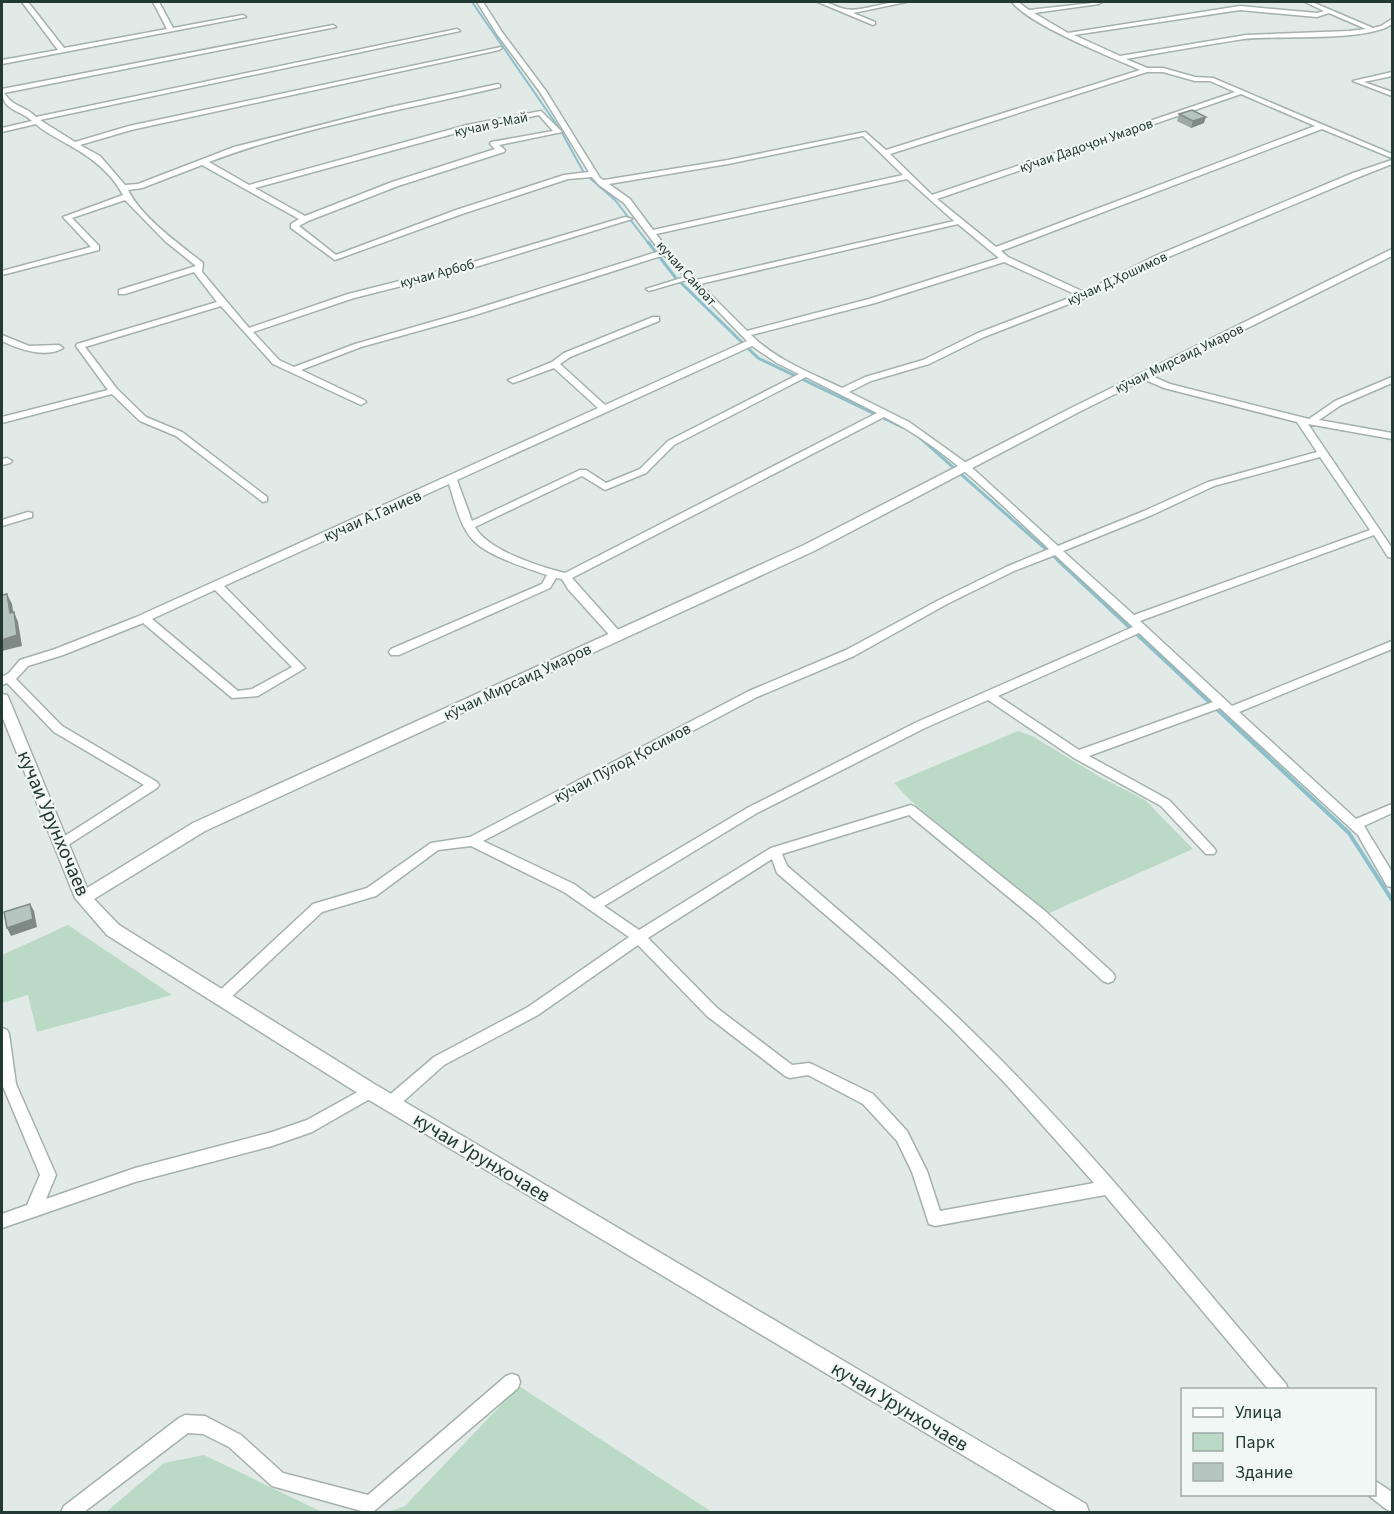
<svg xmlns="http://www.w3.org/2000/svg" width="1394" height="1514" font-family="'Source Sans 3',sans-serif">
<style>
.green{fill:#bbdac5}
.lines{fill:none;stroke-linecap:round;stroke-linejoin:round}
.stream-far2{stroke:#8dbfcb;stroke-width:2}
.stream-far1{stroke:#8dbfcb;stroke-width:3}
.stream{stroke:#8dbfcb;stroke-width:4}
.pedestrian-casing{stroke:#a4b1ad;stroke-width:3}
.minor-casing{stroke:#a4b1ad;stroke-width:3}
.tertiary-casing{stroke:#a4b1ad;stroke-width:3}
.pedestrian{fill:#fff;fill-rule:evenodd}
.minor{fill:#fff;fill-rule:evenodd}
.tertiary{fill:#fff;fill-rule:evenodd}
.wall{fill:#9da9a4}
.shaded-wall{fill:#7f8a86}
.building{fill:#b6c5bf;stroke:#7f8a86;stroke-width:1.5}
.labels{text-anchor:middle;stroke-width:4.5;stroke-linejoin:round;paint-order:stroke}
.far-street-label{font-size:14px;fill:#233934;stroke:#f1f7f4}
.street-label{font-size:16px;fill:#233934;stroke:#f1f7f4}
.near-street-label{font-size:20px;fill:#233934;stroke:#f1f7f4}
</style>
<rect width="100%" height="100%" fill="#e1eae6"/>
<g class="green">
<polygon points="1018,731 1032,736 1100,777 1145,800 1193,849 1047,914 911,801 894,783"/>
<polygon points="68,925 172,995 37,1032 28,995 2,1003 2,955"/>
<polygon points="519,1386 712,1512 388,1512 405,1506"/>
<polygon points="204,1455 322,1512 106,1512 164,1463"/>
</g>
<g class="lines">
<polyline class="stream-far2" points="472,2 561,131 584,173 615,200 649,244"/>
<g class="stream-far1">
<polyline points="648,242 675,277 758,358 902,427"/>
<polyline points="919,437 1059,561"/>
</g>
<polyline class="stream" points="1058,560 1349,833 1392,900"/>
<defs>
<polygon id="pedestrian" points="688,276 691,278 690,279 649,291 646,289"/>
<g id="minor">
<polygon points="22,2 28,2 64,48 167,29 153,2 159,2 173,28 243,15 246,17 2,64 2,60 58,50"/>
<path d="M 477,2 L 483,2 L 502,32 L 546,91 L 600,178 L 604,180 L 728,160 L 865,132 L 886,150 L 1140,70 C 1109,56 1031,26 1012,2 L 1018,2 L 1029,10 L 1102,2 L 1099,4 L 1034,13 L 1068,33 L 1240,6 L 1317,13 L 1324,11 L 1305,2 L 1312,2 L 1373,28 L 1381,26 L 1392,19 L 1392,24 C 1368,42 1278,35 1244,39 C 1204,45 1165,52 1126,59 L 1147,68 L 1163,68 L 1195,77 L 1213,78 L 1392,154 L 1392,158 L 1322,129 L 1001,251 L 1008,257 L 1084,292 L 1153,257 L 1353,173 L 1392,160 L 1392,164 L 1359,177 L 1159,261 L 1087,297 L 984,337 L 929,364 L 871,381 L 849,392 L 909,422 L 969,465 L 1058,546 L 1144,511 L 1208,482 L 1317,452 L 1297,422 L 1164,388 L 1141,378 L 1141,374 L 1147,374 L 1170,384 L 1309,419 L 1335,401 L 1392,377 L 1392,383 L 1341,405 L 1319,420 L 1392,433 L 1392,439 L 1308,424 L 1392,548 L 1392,558 L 1388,557 L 1374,535 L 1140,621 L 1232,706 L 1392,641 L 1392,649 L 1239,712 L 1356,819 L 1392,804 L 1392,813 L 1364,826 L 1392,872 L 1392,887 L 1387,886 L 1358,835 L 1220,708 L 1089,756 L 1169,800 L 1214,848 L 1216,851 L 1214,854 L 1206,854 L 1161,806 L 1074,758 L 988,700 L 925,728 L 757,813 L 604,906 L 639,930 L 771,848 L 911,805 L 915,807 L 1045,911 L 1113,973 L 1115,977 L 1113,981 L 1108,983 L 1103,981 L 1035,919 L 909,815 L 782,854 L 787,866 C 855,924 923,982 986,1045 C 1093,1151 1188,1269 1286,1384 L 1288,1390 L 1269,1390 L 1105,1195 L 935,1226 L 929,1224 L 912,1172 L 897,1141 L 863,1104 L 808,1075 L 790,1078 L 785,1076 L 707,1016 L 638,945 L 538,1015 L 444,1065 L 396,1108 L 391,1109 L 386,1108 L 384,1103 L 386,1098 L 434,1057 L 528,1007 L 629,937 L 564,892 L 471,846 L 438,850 L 376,896 L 322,912 L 226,1002 L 221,1004 L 216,1002 L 214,998 L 216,994 L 313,904 L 367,888 L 431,843 L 470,837 L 749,691 L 846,650 L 939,600 L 1006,567 L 1049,549 C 998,502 947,448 884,417 L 572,578 L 621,633 L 623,636 L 621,639 L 613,639 L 568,589 L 562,579 L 556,578 L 550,588 L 399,655 L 391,655 L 389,652 L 391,649 L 542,584 L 547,575 C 526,568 485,555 472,539 C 459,524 455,502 449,484 L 224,586 L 305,668 L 258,696 L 232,698 L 143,623 L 63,655 L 28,666 L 16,679 L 62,726 L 157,782 L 159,785 L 157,788 L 65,847 L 57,847 L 55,844 L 57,841 L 144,785 L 54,732 L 7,683 L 2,685 L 2,677 L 9,673 L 20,660 L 55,649 L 134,618 L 598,408 L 554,368 L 516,382 L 513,383 L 508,380 L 552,362 L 564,353 L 653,317 L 659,317 L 659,321 L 570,357 L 560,364 L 605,405 L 747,341 L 664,255 L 472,316 L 361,347 L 301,370 L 364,400 L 366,402 L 361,405 L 273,364 L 221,306 L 85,347 L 117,389 L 146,417 L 182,432 L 267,497 L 267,501 L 263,502 L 176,436 L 140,421 L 112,394 L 2,423 L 2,417 L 108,390 L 76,346 L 77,344 L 217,302 L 194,272 L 125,294 L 119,294 L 119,290 L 196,266 L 165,241 L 125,200 L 72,218 L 99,246 L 99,250 L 2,275 L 2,271 L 91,247 L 63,217 L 123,195 C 109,168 84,153 60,140 C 52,135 43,131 36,124 L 2,132 L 2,128 L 32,121 C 18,108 2,112 2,89 L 333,25 L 336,27 L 4,93 C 14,108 24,105 36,117 L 457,29 L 460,31 L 40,120 L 75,142 L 129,126 L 501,47 L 502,48 L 499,50 L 131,130 L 80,145 L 100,156 L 125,185 L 138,184 L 234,147 L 391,107 L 498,84 L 500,85 L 500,87 C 404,110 301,127 209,162 L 249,185 L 467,125 L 541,111 L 562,132 L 499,145 L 505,150 L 504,152 L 398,186 L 308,221 L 299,226 L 336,255 L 456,210 L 564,175 L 589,172 L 540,92 L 497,34 ZM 1240,10 L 1317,17 L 1329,13 L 1366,29 L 1349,31 L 1246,35 L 1120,56 L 1074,35 ZM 1147,72 L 1163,72 L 1195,81 L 1210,81 L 1235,92 L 932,195 L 890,154 ZM 1241,94 L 1315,126 L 996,247 L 937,199 ZM 539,115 L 553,131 L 491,142 L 490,144 L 495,149 L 392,182 L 305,216 L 255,188 L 471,129 ZM 863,136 L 903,175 L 653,230 L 630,199 L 609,184 L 728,164 ZM 202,165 L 299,219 L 291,224 L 291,228 L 335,260 L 462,214 L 568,179 L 592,177 L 599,185 L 624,203 L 660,251 L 466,312 L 355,344 L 294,367 L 279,360 L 253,332 L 354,298 L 469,269 L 632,219 L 625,217 L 463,265 L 348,294 L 249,328 L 202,272 L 203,263 C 178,243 141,217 128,190 L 142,188 ZM 907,179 L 954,221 L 696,280 L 676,260 L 656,234 ZM 958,224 L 999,258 L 869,299 L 747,331 L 700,284 ZM 1004,262 L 1077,295 L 978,333 L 923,360 L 865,377 L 842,388 C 811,373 776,360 751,335 L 875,303 ZM 752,346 L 777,363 L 799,374 L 668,441 L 640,469 L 606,483 L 586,470 L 580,470 L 472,521 L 457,480 ZM 806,377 L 877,413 L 565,573 C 540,567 487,550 475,527 L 582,476 L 605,490 L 646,473 L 674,445 ZM 1320,457 L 1370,530 L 1134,615 L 1063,551 L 1152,515 L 1214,486 ZM 1055,555 L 1133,627 L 917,722 L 749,807 L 594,899 L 574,884 L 483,841 L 757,697 L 854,656 L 947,604 L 1014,571 ZM 215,590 L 292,667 L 252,689 L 238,691 L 152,619 ZM 1139,633 L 1213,702 L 1079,750 L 998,696 ZM 772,859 L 777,873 L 894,974 L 950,1027 L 1004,1082 L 1094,1183 L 940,1211 L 927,1171 L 907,1131 L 873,1094 L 814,1065 L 809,1063 L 792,1065 L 717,1008 L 648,938 Z"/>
<path d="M 818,2 C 828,1 835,7 845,9 C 860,13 887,0 906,2 L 853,13 L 875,22 L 875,24 L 873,25 Z"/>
<polygon points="1392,72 1392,76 1364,82 1392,92 1392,96 1353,81"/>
<path d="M 2,335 L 29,346 L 59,345 L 63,348 C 46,359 18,349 2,341 Z"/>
<polygon points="7,458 12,461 10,463 2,465 2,459"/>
<polygon points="28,512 32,513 32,517 2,526 2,520"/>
<polygon points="2,1028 7,1030 9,1034 16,1084 56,1175 46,1199 135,1168 272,1132 307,1120 370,1085 375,1086 377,1091 375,1096 312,1132 272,1146 135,1182 2,1228 2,1214 27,1205 40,1175 2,1084"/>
<polygon points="512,1374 518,1376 520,1382 518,1388 373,1512 365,1512 272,1486 229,1447 203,1434 188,1433 84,1512 61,1512 64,1506 179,1418 185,1415 205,1416 241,1435 283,1473 368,1495 506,1376"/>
<polygon points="1374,1480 1392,1492 1392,1512 1386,1509 1368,1495 1374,1494"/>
</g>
<polygon id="tertiary" points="1392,249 1392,256 1079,412 814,551 205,831 94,899 119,925 376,1085 1086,1504 1089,1512 1058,1512 364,1097 107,935 75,898 2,716 2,694 7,695 9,699 87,888 193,823 804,545 1071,408"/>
</defs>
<use href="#pedestrian" class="pedestrian-casing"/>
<use href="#minor" class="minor-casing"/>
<use href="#tertiary" class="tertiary-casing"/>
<use href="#pedestrian" class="pedestrian"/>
<use href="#minor" class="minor"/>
<use href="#tertiary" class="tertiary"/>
</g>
<polygon class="wall" points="1179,114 1204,123 1191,128 1177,121"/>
<g class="shaded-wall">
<polygon points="1206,117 1204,123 1191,128 1193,121"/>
<polygon points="7,594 12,604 15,623 10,613"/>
<polygon points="14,612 18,622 22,646 2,651 2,640"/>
<polygon points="30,904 34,911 37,927 11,936 7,928"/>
</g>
<g class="building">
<polygon points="1192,110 1206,117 1193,121 1179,114"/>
<polygon points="7,594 10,613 14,612 17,635 2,640 2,595"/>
<polygon points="30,904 33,919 7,928 4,912"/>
</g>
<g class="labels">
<g class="far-street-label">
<text transform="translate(491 124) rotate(-12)" y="5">кучаи 9-Май</text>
<text transform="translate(1086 145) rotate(-19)" y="5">кӯчаи Дадоҷон Умаров</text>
<text transform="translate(437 273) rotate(-15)" y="5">кучаи Арбоб</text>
<text transform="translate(687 273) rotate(48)" y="5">кучаи Саноат</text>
<text transform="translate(1117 278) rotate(-25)" y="5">кӯчаи Д.Ҳошимов</text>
<text transform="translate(1179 358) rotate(-26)" y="5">кӯчаи Мирсаид Умаров</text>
</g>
<g class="street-label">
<text transform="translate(372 515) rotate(-24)" y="6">кучаи А.Ганиев</text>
<text transform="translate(517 681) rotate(-25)" y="6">кӯчаи Мирсаид Умаров</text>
<text transform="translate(622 762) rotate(-28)" y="6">кӯчаи Пӯлод Қосимов</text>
</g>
<g class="near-street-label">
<text transform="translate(54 823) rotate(67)" y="7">кучаи Урунхочаев</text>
<text transform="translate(482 1157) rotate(31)" y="7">кучаи Урунхочаев</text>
<text transform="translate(900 1406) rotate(31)" y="7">кучаи Урунхочаев</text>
</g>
</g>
<rect width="1394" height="1514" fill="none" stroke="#233934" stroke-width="6"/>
<rect x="1181" y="1388" width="195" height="108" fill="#f1f7f4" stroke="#9faba7" stroke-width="1.5"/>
<rect x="1193" y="1408" width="30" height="9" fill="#ffffff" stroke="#9faba7" stroke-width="1.5"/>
<text x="1235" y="1418" font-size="18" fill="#233934">Улица</text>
<rect x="1193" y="1433" width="30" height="18" fill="#bbdac5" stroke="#9faba7" stroke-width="1.5"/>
<text x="1235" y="1448" font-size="18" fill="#233934">Парк</text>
<rect x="1193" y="1463" width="30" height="18" fill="#b6c5bf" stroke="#9faba7" stroke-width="1.5"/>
<text x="1235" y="1478" font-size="18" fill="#233934">Здание</text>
</svg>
